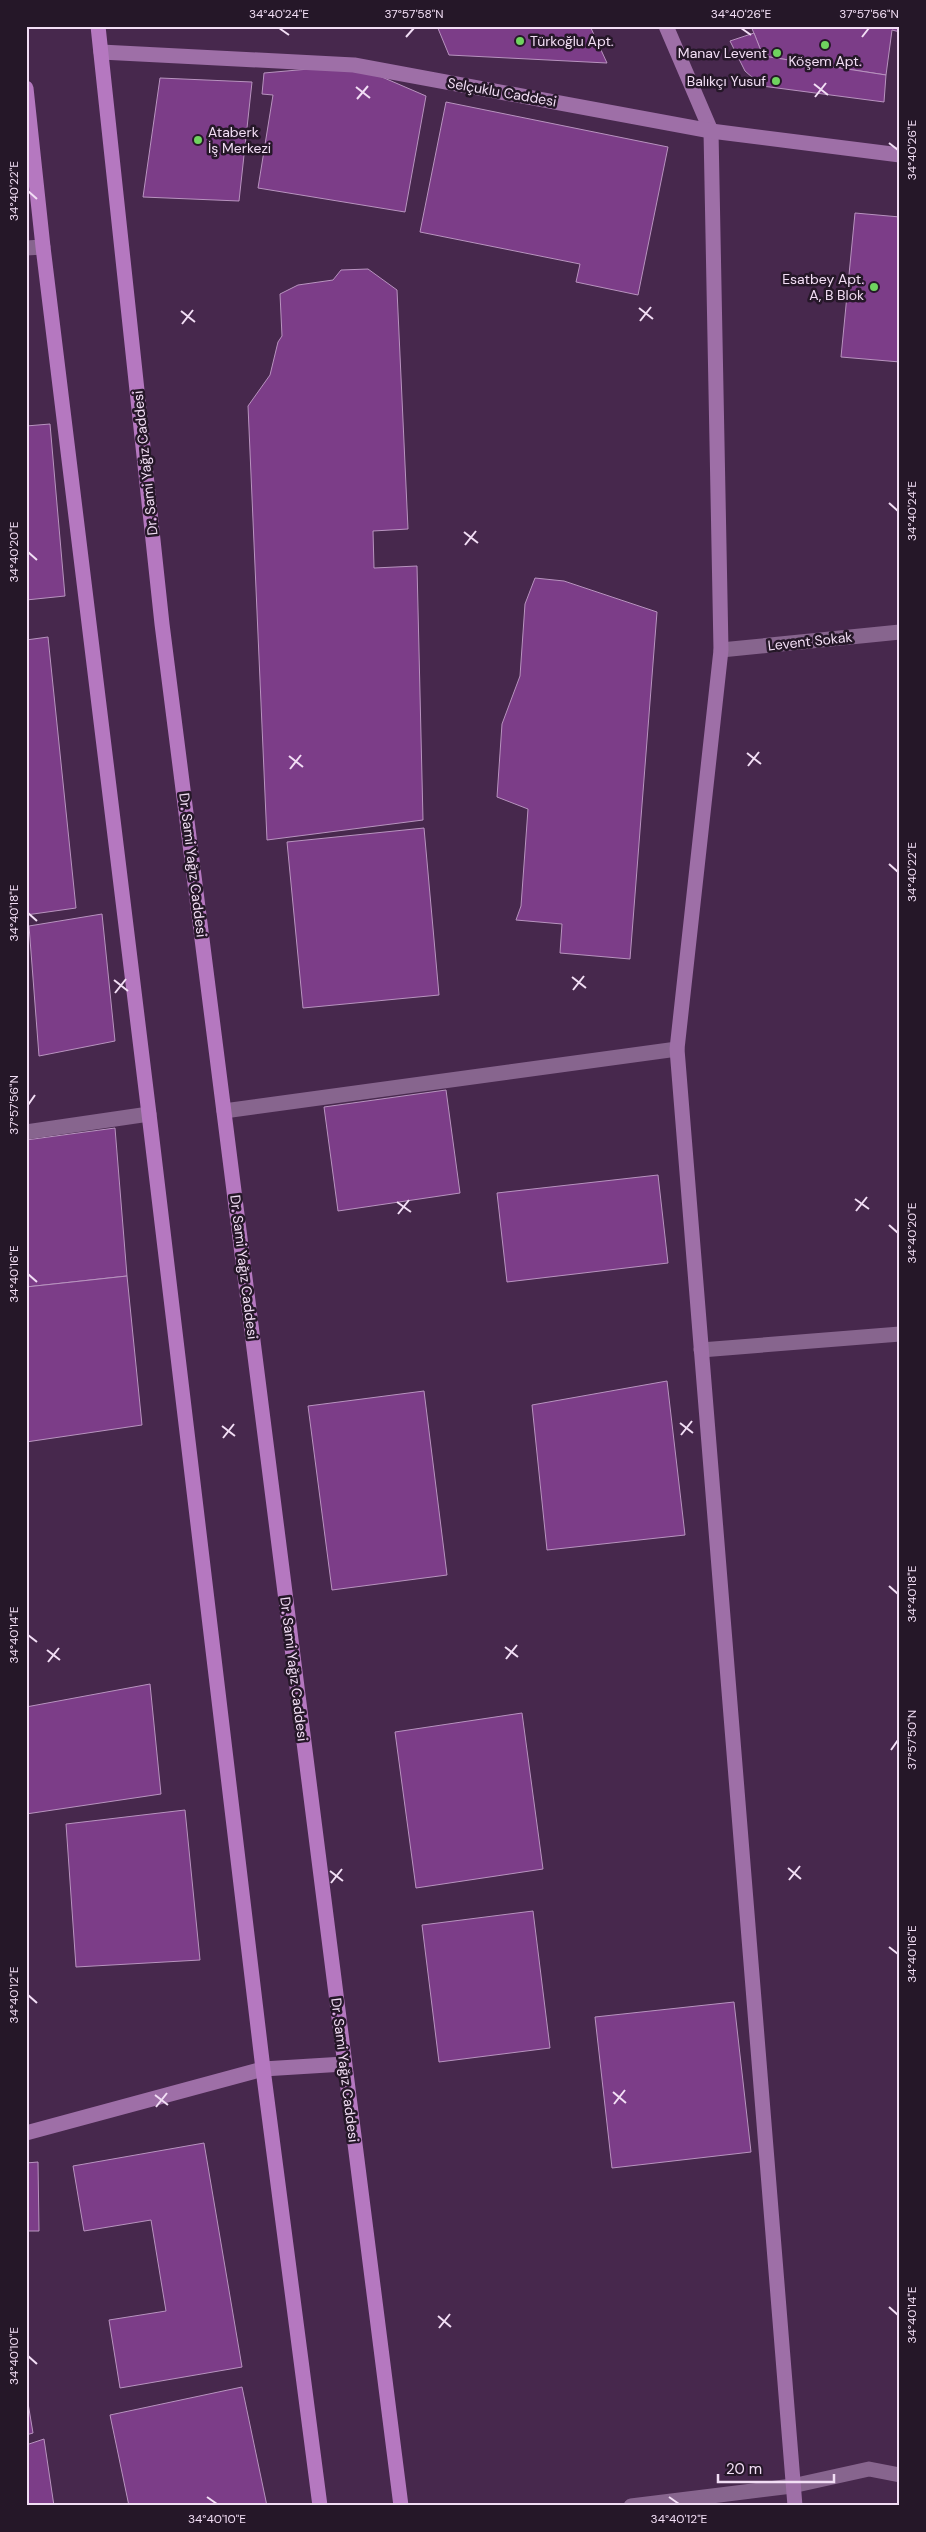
<svg xmlns="http://www.w3.org/2000/svg" width="926" height="2532" font-family="'DM Sans',sans-serif">
<style>
.building{fill:#7c3d88;stroke:#b893bf}
.lines{fill:none;stroke-linecap:round;stroke-linejoin:round}
.street{stroke:#87658e;stroke-width:15}
.secondary{stroke:#9e6fa7;stroke-width:15}
.primary{stroke:#b578c0;stroke-width:15}
.ticks{fill:none;stroke:#f2def5;stroke-width:2}
.poi-dot{fill:#6fd35f;stroke:#251728;stroke-width:2}
.labels{text-anchor:middle;stroke-width:5;stroke-linejoin:round;paint-order:stroke}
.poi-label{font-size:14px;fill:#f2def5;stroke:#251728;text-anchor:end}
.street-label{font-size:14px;fill:#f2def5;stroke:#251728}
.neatline{fill:none;stroke:#f2def5;stroke-width:2}
.ticks-label{font-size:12px;text-anchor:middle;fill:#f2def5}
</style>
<rect width="100%" height="100%" fill="#47284d"/>
<g class="building">
<polygon points="437,26 590,26 607,63 449,55"/>
<polygon points="751,26 900,26 900,32 892,30 886,75 763,56"/>
<polygon points="754,33 763,56 886,75 884,102 762,86 745,71 730,41"/>
<polygon points="354,65 426,96 405,212 258,188 273,95 262,94 264,73"/>
<polygon points="160,78 252,82 239,201 143,197"/>
<polygon points="446,102 668,147 638,295 576,282 580,264 420,232"/>
<polygon points="855,213 900,217 900,362 841,357"/>
<polygon points="368,269 397,290 408,529 373,531 374,568 417,566 423,820 267,840 248,406 270,375 278,342 282,336 280,294 298,285 333,280 341,270"/>
<polygon points="50,424 65,596 26,600 26,426"/>
<polygon points="535,578 564,581 657,612 630,959 560,953 562,924 516,920 521,906 528,809 497,797 502,724 520,676 525,604"/>
<polygon points="48,637 76,908 26,915 26,640"/>
<polygon points="424,828 439,995 303,1008 287,842"/>
<polygon points="102,914 115,1041 39,1056 29,926"/>
<polygon points="446,1090 460,1193 338,1211 324,1107"/>
<polygon points="115,1128 127,1276 26,1287 26,1140"/>
<polygon points="658,1175 668,1263 507,1282 497,1193"/>
<polygon points="127,1276 142,1425 26,1442 26,1287"/>
<polygon points="667,1381 685,1535 547,1550 532,1405"/>
<polygon points="424,1391 447,1575 332,1590 308,1406"/>
<polygon points="150,1684 161,1794 26,1814 26,1707"/>
<polygon points="522,1713 543,1869 416,1888 395,1732"/>
<polygon points="185,1810 200,1960 76,1967 66,1824"/>
<polygon points="533,1911 550,2048 439,2062 422,1925"/>
<polygon points="734,2002 751,2152 612,2168 595,2017"/>
<polygon points="204,2143 242,2367 120,2388 109,2320 166,2311 151,2220 84,2231 73,2166"/>
<polygon points="38,2162 39,2231 26,2231 26,2163"/>
<polygon points="242,2387 267,2506 129,2506 110,2415"/>
<polygon points="26,2391 33,2433 26,2435"/>
<polygon points="44,2439 54,2506 26,2506 26,2445"/>
</g>
<g class="lines">
<g class="street">
<polyline points="26,248 43,247"/>
<polyline points="721,650 900,632"/>
<polyline points="224,1111 677,1049"/>
<polyline points="26,1132 149,1114"/>
<polyline points="701,1350 900,1334"/>
<polyline points="631,2506 792,2486 869,2469 900,2475"/>
</g>
<g class="secondary">
<polyline points="666,26 711,131 721,650 677,1049 795,2506"/>
<polyline points="101,52 354,65 711,131 900,155"/>
<polyline points="26,2133 263,2069 344,2064"/>
</g>
<g class="primary">
<polyline points="98,26 162,624 401,2506"/>
<polyline points="26,88 43,247 149,1114 263,2069 320,2506"/>
</g>
</g>
<path class="ticks" d="M 279,28 L 289,35M 741,28 L 751,35M 406,37 L 414,28M 862,37 L 869,28M 814,84 L 828,95M 356,87 L 370,98M 815,97 L 826,83M 357,99 L 368,86M 889,143 L 898,150M 28,191 L 37,199M 639,308 L 653,319M 181,311 L 195,322M 640,321 L 651,307M 182,324 L 193,310M 889,503 L 898,511M 464,532 L 478,543M 465,545 L 476,531M 28,552 L 37,560M 747,753 L 761,764M 289,756 L 303,767M 748,766 L 759,752M 290,769 L 301,755M 889,864 L 898,872M 28,913 L 37,921M 572,977 L 586,988M 114,980 L 128,991M 573,990 L 584,976M 115,993 L 126,979M 28,1105 L 35,1095M 855,1199 L 869,1209M 397,1202 L 411,1212M 856,1211 L 867,1197M 398,1214 L 409,1200M 889,1225 L 898,1233M 28,1274 L 37,1282M 680,1423 L 693,1433M 222,1426 L 235,1436M 681,1435 L 692,1421M 223,1438 L 234,1424M 889,1586 L 898,1594M 28,1635 L 37,1642M 505,1647 L 518,1657M 47,1650 L 60,1660M 506,1659 L 517,1645M 48,1662 L 59,1648M 891,1750 L 898,1740M 788,1868 L 801,1879M 330,1871 L 343,1881M 789,1880 L 800,1866M 331,1883 L 342,1869M 889,1947 L 898,1954M 28,1995 L 37,2003M 613,2092 L 626,2103M 155,2095 L 168,2105M 614,2104 L 625,2090M 156,2107 L 167,2093M 889,2307 L 898,2315M 438,2316 L 451,2327M 439,2328 L 450,2314M 28,2356 L 37,2364M 207,2497 L 217,2504M 669,2497 L 679,2504"/>
<g class="poi-dot">
<circle cx="520" cy="41" r="5"/>
<circle cx="825" cy="45" r="5"/>
<circle cx="777" cy="53" r="5"/>
<circle cx="776" cy="81" r="5"/>
<circle cx="198" cy="140" r="5"/>
<circle cx="874" cy="287" r="5"/>
</g>
<g class="labels">
<g class="poi-label">
<text x="530" y="46" text-anchor="start">Türkoğlu Apt.</text>
<text x="767" y="58">Manav Levent</text>
<text x="825" y="66" text-anchor="middle">Köşem Apt.</text>
<text x="766" y="86">Balıkçı Yusuf</text>
<text x="208" y="137" text-anchor="start">Ataberk<tspan x="208" dy="16">İş Merkezi</tspan></text>
<text x="864" y="284">Esatbey Apt.<tspan x="864" dy="16">A, B Blok</tspan></text>
</g>
<g class="street-label">
<text transform="translate(502 92) rotate(10)" y="5">Selçuklu Caddesi</text>
<text transform="translate(145 463) rotate(-96)" y="5">Dr. Sami Yağız Caddesi</text>
<text transform="translate(810 641) rotate(-6)" y="5">Levent Sokak</text>
<text transform="translate(193 865) rotate(83)" y="5">Dr. Sami Yağız Caddesi</text>
<text transform="translate(244 1267) rotate(83)" y="5">Dr. Sami Yağız Caddesi</text>
<text transform="translate(294 1669) rotate(83)" y="5">Dr. Sami Yağız Caddesi</text>
<text transform="translate(345 2070) rotate(83)" y="5">Dr. Sami Yağız Caddesi</text>
</g>
</g>
<rect width="926" height="2532" fill="none" stroke="#251728" stroke-width="55"/>
<path d="M718 2474v8h116v-8" fill="none" stroke="#f2def5" stroke-width="2.5"/>
<text x="726" y="2474" font-size="15" fill="#f2def5" stroke="#251728" stroke-width="4" paint-order="stroke">20 m</text>
<rect x="28" y="28" width="870" height="2476" class="neatline"/>
<g class="ticks-label">
<text x="279" y="18">34°40'24"E</text>
<text x="414" y="18">37°57'58"N</text>
<text x="741" y="18">34°40'26"E</text>
<text x="869" y="18">37°57'56"N</text>
<text transform="translate(912 150) rotate(-90)" y="4">34°40'26"E</text>
<text transform="translate(14 191) rotate(-90)" y="4">34°40'22"E</text>
<text transform="translate(912 511) rotate(-90)" y="4">34°40'24"E</text>
<text transform="translate(14 552) rotate(-90)" y="4">34°40'20"E</text>
<text transform="translate(912 872) rotate(-90)" y="4">34°40'22"E</text>
<text transform="translate(14 913) rotate(-90)" y="4">34°40'18"E</text>
<text transform="translate(14 1105) rotate(-90)" y="4">37°57'56"N</text>
<text transform="translate(912 1233) rotate(-90)" y="4">34°40'20"E</text>
<text transform="translate(14 1274) rotate(-90)" y="4">34°40'16"E</text>
<text transform="translate(912 1594) rotate(-90)" y="4">34°40'18"E</text>
<text transform="translate(14 1635) rotate(-90)" y="4">34°40'14"E</text>
<text transform="translate(912 1740) rotate(-90)" y="4">37°57'50"N</text>
<text transform="translate(912 1954) rotate(-90)" y="4">34°40'16"E</text>
<text transform="translate(14 1995) rotate(-90)" y="4">34°40'12"E</text>
<text transform="translate(912 2315) rotate(-90)" y="4">34°40'14"E</text>
<text transform="translate(14 2356) rotate(-90)" y="4">34°40'10"E</text>
<text x="217" y="2523">34°40'10"E</text>
<text x="679" y="2523">34°40'12"E</text>
</g>
</svg>
